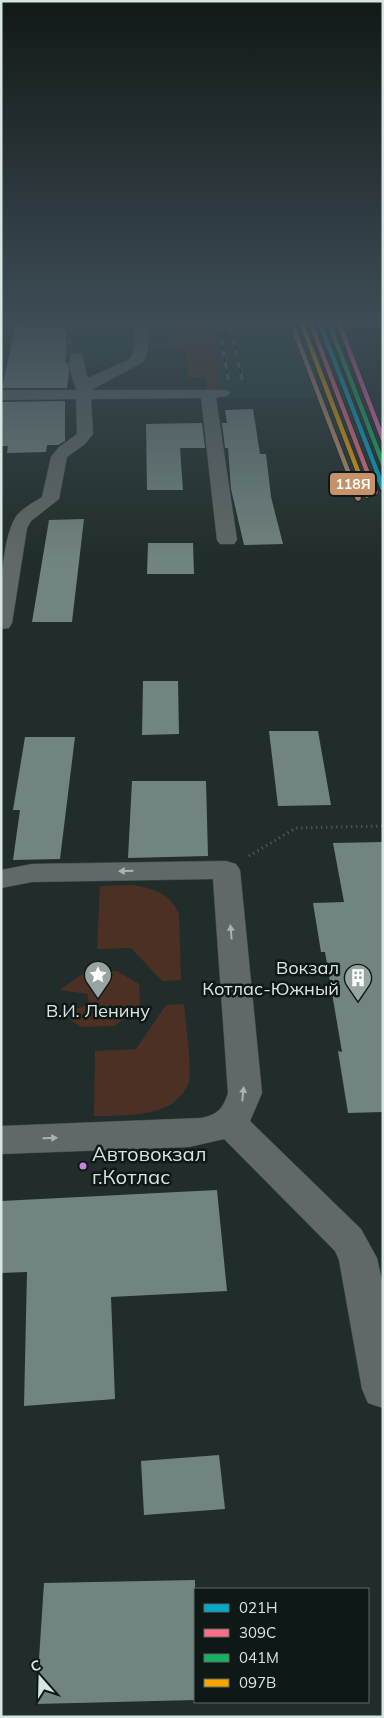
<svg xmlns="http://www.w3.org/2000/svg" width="384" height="1718" font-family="Mulish,sans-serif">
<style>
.built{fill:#1d3d35}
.green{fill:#4d3024}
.building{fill:#728480}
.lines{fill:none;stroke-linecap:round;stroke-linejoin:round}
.minor-casing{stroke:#404b48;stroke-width:1}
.path{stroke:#5b6462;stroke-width:3;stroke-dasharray:1 4;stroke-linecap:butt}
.minor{fill:#606967;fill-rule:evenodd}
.rail-casing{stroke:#5e6866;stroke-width:3}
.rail{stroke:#0e1816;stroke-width:2;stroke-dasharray:6;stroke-linecap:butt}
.rail-1-far1-casing{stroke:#0e1816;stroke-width:6}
.rail-1-casing{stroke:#0e1816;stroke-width:8}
.rail-2-far1-casing{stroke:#0e1816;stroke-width:6}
.rail-2-casing{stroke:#0e1816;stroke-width:8}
.rail-3-casing{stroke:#0e1816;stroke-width:6}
.rail-4-far1-casing{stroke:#0e1816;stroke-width:6}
.rail-4-casing{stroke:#0e1816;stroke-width:8}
.rail-5-casing{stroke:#0e1816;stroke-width:6}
.rail-6-far1-casing{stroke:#0e1816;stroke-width:6}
.rail-6-casing{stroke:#0e1816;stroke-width:8}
.rail-1-far1{stroke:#00a9ce;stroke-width:4.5}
.rail-1{stroke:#00a9ce;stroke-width:5.5}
.rail-2-far1{stroke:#fb6d88;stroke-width:4.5}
.rail-2{stroke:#fb6d88;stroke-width:5.5}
.rail-3{stroke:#13b361;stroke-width:4.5}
.rail-4-far1{stroke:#f7a600;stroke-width:4.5}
.rail-4{stroke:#f7a600;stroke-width:5.5}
.rail-5{stroke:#fa66b7;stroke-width:4.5}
.rail-6-far1{stroke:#c7916a;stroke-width:4.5}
.rail-6{stroke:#c7916a;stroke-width:5.5}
.oneway{fill:#a7b4b1}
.bus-dot{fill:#c483df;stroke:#0e1816;stroke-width:2}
.labels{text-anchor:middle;stroke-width:5;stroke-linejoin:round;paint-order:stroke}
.poi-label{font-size:18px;fill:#d7e6e2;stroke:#0e1816;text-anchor:end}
.near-bus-label{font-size:20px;fill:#d7e6e2;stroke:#0e1816;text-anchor:start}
.line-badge{stroke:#0e1816;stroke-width:2}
.badge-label{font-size:14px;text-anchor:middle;font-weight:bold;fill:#fff}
</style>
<rect width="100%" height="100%" fill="#212d2a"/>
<polygon class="built" points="1,321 310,321 316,367 316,398 222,399 221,391 208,391 205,377 188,377 185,350 123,351 122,359 100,367 69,367 68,378 1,378"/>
<g class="green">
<polygon points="173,321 210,321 221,391 208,391 205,377 188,377 185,350 173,350"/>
<path d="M 133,885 C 154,889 170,893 179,914 L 181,980 L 162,981 L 131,948 L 97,949 L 100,886 Z"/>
<polygon points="117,971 139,984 140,1008 114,1026 81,1027 61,1013 88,1005 88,994 60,990 85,972"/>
<path d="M 184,1004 C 185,1018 192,1071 189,1081 C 177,1119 126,1115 94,1116 L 95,1051 L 136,1049 L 166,1005 Z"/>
</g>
<g class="building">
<polygon points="23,321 68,321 65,363 68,363 69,372 67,388 2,388 16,323 22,323"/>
<polygon points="65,401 65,441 58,445 47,445 46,452 7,453 8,446 1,446 1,402"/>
<polygon points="253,409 260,454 266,454 271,497 283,544 244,545 231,489 228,448 225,448 222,423 227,423 225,410"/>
<polygon points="202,423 205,448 180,448 183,490 147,490 146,424"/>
<polygon points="84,519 72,622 32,622 49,520"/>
<polygon points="148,543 193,543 194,574 147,574"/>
<polygon points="143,681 178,681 179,734 142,735"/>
<polygon points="269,731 318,731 331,805 278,806"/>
<polygon points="25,737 75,737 60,859 13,860 20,810 13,810"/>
<polygon points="132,781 206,781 208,856 128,858"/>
<polygon points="383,842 383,1112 348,1113 338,1051 342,1052 325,952 321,952 313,903 344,902 333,843"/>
<polygon points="217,1190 227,1291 111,1297 115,1399 24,1406 27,1272 1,1273 1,1201"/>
<polygon points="219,1455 225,1509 144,1515 141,1461"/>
<polygon points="195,1580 195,1700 36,1704 44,1583"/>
</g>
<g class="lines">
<defs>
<g id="minor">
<path d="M 135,321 L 149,321 L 148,350 L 143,362 L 91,390 L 227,390 L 230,393 L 227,396 L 216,398 L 237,540 L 234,544 L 220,544 L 217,540 L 201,398 L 91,399 L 93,434 L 85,444 L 67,457 L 59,499 L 31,521 L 27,528 L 12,623 L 9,628 L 1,629 C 1,598 0,540 17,515 C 23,508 34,502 42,497 L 51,457 L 59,447 L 77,434 L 76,399 L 1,400 L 1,390 L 76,390 L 69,367 L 71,354 L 81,354 C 85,360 85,371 88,378 L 130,359 L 134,350 Z"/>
<path d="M 226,861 L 236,864 L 240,870 L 262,1093 L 250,1121 L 361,1229 L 377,1258 L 383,1286 L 383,1408 L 368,1403 L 362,1389 L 339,1260 L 335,1251 L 224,1139 L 189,1147 L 1,1154 L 1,1126 L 201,1118 C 217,1115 223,1109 228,1093 L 213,879 L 32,882 L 1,888 L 1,870 L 32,864 Z"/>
</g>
</defs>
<use href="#minor" class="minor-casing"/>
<polyline class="path" points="249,856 296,828 383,826"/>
<use href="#minor" class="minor"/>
<defs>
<g id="rail">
<polyline points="218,321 228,379"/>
<polyline points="229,321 242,379"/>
<polyline points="69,350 70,321"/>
</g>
</defs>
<use href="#rail" class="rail-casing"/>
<use href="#rail" class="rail"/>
<defs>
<polyline id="rail-1-far1" points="319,321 378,474"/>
<polyline id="rail-1" points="377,473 383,488"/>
<polyline id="rail-2-far1" points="311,324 368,474"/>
<polyline id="rail-2" points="368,473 375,492"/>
<polyline id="rail-3" points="328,321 383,464"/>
<polyline id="rail-4-far1" points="303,327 359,474"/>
<polyline id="rail-4" points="359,473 367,495"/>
<polyline id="rail-5" points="338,321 383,439"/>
<polyline id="rail-6-far1" points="294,330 349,474"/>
<polyline id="rail-6" points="348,473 358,498"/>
</defs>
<use href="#rail-1-far1" class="rail-1-far1-casing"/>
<use href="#rail-1" class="rail-1-casing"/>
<use href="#rail-2-far1" class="rail-2-far1-casing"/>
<use href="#rail-2" class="rail-2-casing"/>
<use href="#rail-3" class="rail-3-casing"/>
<use href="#rail-4-far1" class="rail-4-far1-casing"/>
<use href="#rail-4" class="rail-4-casing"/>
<use href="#rail-5" class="rail-5-casing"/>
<use href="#rail-6-far1" class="rail-6-far1-casing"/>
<use href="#rail-6" class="rail-6-casing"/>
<use href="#rail-1-far1" class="rail-1-far1"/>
<use href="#rail-1" class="rail-1"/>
<use href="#rail-2-far1" class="rail-2-far1"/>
<use href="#rail-2" class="rail-2"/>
<use href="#rail-3" class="rail-3"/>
<use href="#rail-4-far1" class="rail-4-far1"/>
<use href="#rail-4" class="rail-4"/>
<use href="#rail-5" class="rail-5"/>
<use href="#rail-6-far1" class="rail-6-far1"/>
<use href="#rail-6" class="rail-6"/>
</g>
<defs><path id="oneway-solid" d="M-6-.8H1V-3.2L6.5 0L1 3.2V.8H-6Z" transform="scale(1.25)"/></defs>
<g class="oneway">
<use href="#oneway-solid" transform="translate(126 871) rotate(179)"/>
<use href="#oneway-solid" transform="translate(231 932) rotate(-95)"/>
<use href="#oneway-solid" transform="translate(243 1094) rotate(-84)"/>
<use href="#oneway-solid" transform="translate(50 1138) rotate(-2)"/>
</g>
<linearGradient id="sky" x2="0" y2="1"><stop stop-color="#121917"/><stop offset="0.57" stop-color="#3d4c55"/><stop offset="1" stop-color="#3d4c55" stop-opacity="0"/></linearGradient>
<rect width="384" height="562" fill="url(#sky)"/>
<defs>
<symbol id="sight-pin" viewBox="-11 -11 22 30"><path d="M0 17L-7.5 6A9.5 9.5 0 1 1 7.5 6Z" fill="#97a5a2" stroke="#0e1816"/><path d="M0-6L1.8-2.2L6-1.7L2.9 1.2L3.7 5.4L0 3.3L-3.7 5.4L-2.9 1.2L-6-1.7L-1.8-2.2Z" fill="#fff"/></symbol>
<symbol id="building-pin" viewBox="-11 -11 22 30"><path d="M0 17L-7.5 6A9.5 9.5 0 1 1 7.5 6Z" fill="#97a5a2" stroke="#0e1816"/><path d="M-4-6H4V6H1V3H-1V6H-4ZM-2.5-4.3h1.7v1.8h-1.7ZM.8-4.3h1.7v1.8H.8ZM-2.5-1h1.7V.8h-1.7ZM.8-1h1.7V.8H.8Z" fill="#fff"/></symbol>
</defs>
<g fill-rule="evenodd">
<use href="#sight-pin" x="82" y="959" width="32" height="43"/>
<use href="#building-pin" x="342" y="962" width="32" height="43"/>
</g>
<circle class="bus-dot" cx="83" cy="1166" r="4.5"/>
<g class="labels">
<g class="poi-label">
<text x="339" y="974">Вокзал<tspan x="339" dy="21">Котлас-Южный</tspan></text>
<text x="98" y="1017" text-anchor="middle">В.И. Ленину</text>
</g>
<g class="near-bus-label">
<text x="92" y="1161">Автовокзал<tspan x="92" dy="23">г.Котлас</tspan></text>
</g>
</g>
<rect class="line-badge" x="329" y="472" width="47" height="24" rx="5" fill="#c7916a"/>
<g class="badge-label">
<text x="353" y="489">118Я</text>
</g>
<rect width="384" height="1718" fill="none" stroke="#d7e6e2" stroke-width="5"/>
<rect x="194" y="1588" width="175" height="115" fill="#0e1816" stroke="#5e6a68"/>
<rect x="204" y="1604" width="25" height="8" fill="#00a9ce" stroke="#5e6a68"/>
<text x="239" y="1613" font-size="15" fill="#d7e6e2">021Н</text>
<rect x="204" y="1629" width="25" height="8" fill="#fb6d88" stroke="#5e6a68"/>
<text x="239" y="1638" font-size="15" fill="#d7e6e2">309С</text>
<rect x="204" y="1654" width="25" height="8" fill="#13b361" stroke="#5e6a68"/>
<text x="239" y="1663" font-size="15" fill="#d7e6e2">041М</text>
<rect x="204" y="1679" width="25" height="8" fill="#f7a600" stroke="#5e6a68"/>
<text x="239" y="1688" font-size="15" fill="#d7e6e2">097В</text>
<g transform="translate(40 1678) rotate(340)" stroke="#0e1816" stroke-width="4" paint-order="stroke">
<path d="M0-4L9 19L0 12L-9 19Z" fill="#d7e6e2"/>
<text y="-8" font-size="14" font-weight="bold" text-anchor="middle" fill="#d7e6e2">С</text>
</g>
</svg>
